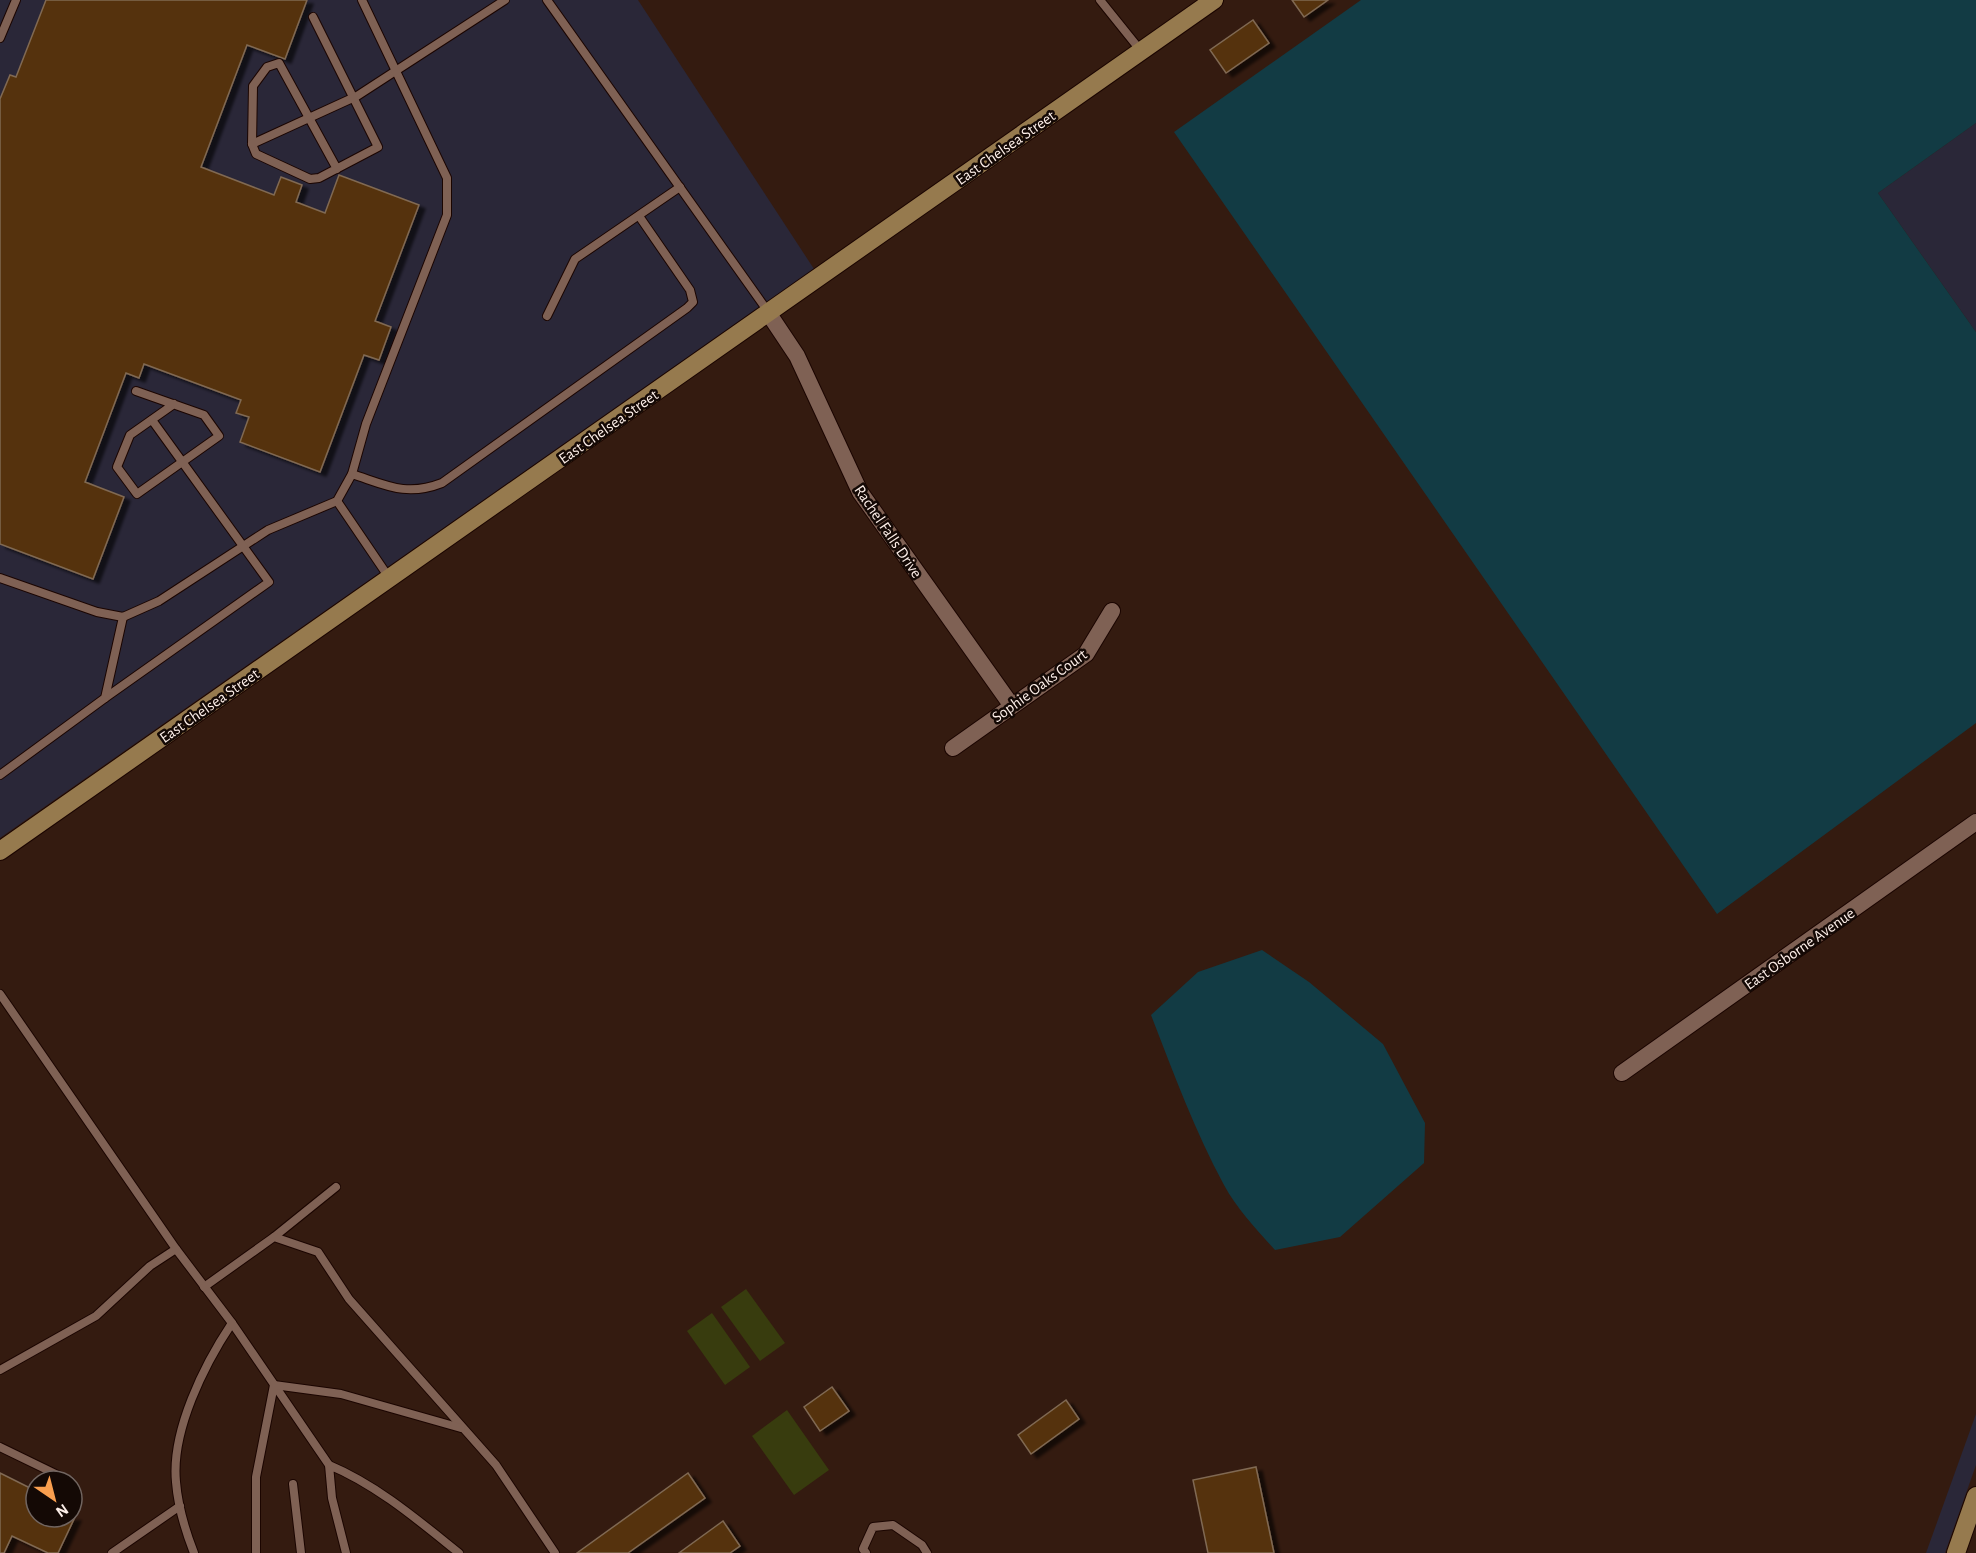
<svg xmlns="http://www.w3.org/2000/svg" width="1976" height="1553" font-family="'Alegreya Sans',sans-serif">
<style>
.commercial{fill:#2a2738}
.green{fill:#383c0e}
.water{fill:#123b44}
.building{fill:#55330b;stroke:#806953;stroke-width:1.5;filter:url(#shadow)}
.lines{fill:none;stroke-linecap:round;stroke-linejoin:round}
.lane-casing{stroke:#1b0500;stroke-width:10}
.street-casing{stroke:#1b0500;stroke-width:18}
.secondary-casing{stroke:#1b0500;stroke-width:20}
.lane{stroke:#7f6154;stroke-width:8}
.street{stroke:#7f6154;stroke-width:16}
.secondary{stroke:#967a4e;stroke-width:18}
.labels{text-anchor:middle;stroke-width:5;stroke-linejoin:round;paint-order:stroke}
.street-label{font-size:16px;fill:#fceee8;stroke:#140905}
</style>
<defs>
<filter id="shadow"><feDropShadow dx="6" dy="4" stdDeviation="1.5" flood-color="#0009"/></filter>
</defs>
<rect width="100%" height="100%" fill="#341b10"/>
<g class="commercial">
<polygon points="0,0 638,0 814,269 0,838"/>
<polygon points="1976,123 1976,332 1878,193"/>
<polygon points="1976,1414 1976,1465 1945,1553 1926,1553"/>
</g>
<g class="green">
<polygon points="746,1289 785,1343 760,1361 721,1307"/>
<polygon points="712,1313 750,1367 725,1385 687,1331"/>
<polygon points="787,1410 829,1470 794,1495 752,1436"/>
</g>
<g class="water">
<polygon points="1361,0 1976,0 1976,123 1878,193 1976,332 1976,723 1717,914 1174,132"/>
<path d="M 1262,950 L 1309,982 L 1383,1044 L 1425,1123 L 1424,1163 L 1340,1237 L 1275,1250 C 1257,1230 1237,1209 1224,1185 C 1195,1131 1173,1072 1151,1015 L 1198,972 Z"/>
</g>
<g class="building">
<polygon points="46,0 307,0 285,59 247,45 201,167 274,195 281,177 302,185 296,202 325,213 339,175 419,205 375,321 391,327 379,360 364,355 320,472 240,442 249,417 236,413 241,400 144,364 139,378 126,373 85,482 124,497 93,579 0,544 0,99 10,75 16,77"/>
<polygon points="1292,0 1328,0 1304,17"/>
<polygon points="1253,20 1269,43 1226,73 1210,50"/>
<polygon points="832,1387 849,1411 820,1431 804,1407"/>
<polygon points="1066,1400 1079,1419 1031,1454 1018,1435"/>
<polygon points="1256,1467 1274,1553 1208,1553 1193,1480"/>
<polygon points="0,1473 36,1491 36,1517 75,1517 58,1553 48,1553 12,1536 4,1553 0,1553"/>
<polygon points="688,1473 705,1498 628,1553 577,1553"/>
<polygon points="723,1521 740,1546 730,1553 679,1553"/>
</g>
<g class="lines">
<defs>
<g id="lane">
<polyline points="547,0 769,313"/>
<polyline points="1100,0 1141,51"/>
<polyline points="313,17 378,147 319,178 310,179 256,154 252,144 253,86 267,67 279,63 337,169"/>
<polyline points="0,38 16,0"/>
<polyline points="252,144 357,96 505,0"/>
<polyline points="547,316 575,259 680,187"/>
<polyline points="136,391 204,415 219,436 137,494 117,467 130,435 174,404"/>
<path d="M 352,474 C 386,485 406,497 442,483 L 687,308 L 693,302 L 690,290 L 639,216"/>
<polyline points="337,501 390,579"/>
<polyline points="0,578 97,612 123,617 159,601 268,530 337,501 352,474 366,424 447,215 447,178 362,0"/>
<polyline points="105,698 269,582 152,420"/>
<polyline points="0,775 105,698 123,617"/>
<polyline points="0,994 176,1249 150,1266 96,1316 0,1370"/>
<polyline points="274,1237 336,1187"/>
<path d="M 176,1249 L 232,1323 C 204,1365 171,1431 176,1482 C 178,1507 185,1530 194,1553"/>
<polyline points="204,1287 274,1237 318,1252 349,1299 496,1465 555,1553"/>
<polyline points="232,1323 329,1465"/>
<polyline points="0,1447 70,1481"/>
<polyline points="293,1484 301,1553"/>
<polyline points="112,1553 180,1506"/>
<polyline points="256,1553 256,1477 274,1385 341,1394 461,1428"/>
<path d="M 346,1553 L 332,1498 L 329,1465 C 377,1485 419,1521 459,1553"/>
<polyline points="866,1553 863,1549 873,1527 893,1525 922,1545 927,1553"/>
</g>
<g id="street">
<polyline points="769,314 797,356 860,492 1012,706"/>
<polyline points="953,748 1086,654 1112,611"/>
<polyline points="1622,1073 1976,822"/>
</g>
<g id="secondary">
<polyline points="0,851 1214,0"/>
<polyline points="1956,1553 1976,1496"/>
</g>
</defs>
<use href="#lane" class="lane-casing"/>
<use href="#street" class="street-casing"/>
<use href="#secondary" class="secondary-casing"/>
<use href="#lane" class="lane"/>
<use href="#street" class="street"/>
<use href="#secondary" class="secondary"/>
</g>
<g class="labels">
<g class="street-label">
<text transform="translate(1005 147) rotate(-35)" y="6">East Chelsea Street</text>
<text transform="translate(608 426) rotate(-35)" y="6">East Chelsea Street</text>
<text transform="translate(889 531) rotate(56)" y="6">Rachel Falls Drive</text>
<text transform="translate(1039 685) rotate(-36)" y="6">Sophie Oaks Court</text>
<text transform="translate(209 705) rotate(-35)" y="6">East Chelsea Street</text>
<text transform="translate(1799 948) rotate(-35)" y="6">East Osborne Avenue</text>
</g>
</g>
<g transform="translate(54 1499) rotate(145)"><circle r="28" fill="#140905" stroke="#716560" stroke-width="1.5"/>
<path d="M0-4.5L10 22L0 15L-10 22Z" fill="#fa9f4f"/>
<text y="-9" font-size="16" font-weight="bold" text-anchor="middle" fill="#fceee8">N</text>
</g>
</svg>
